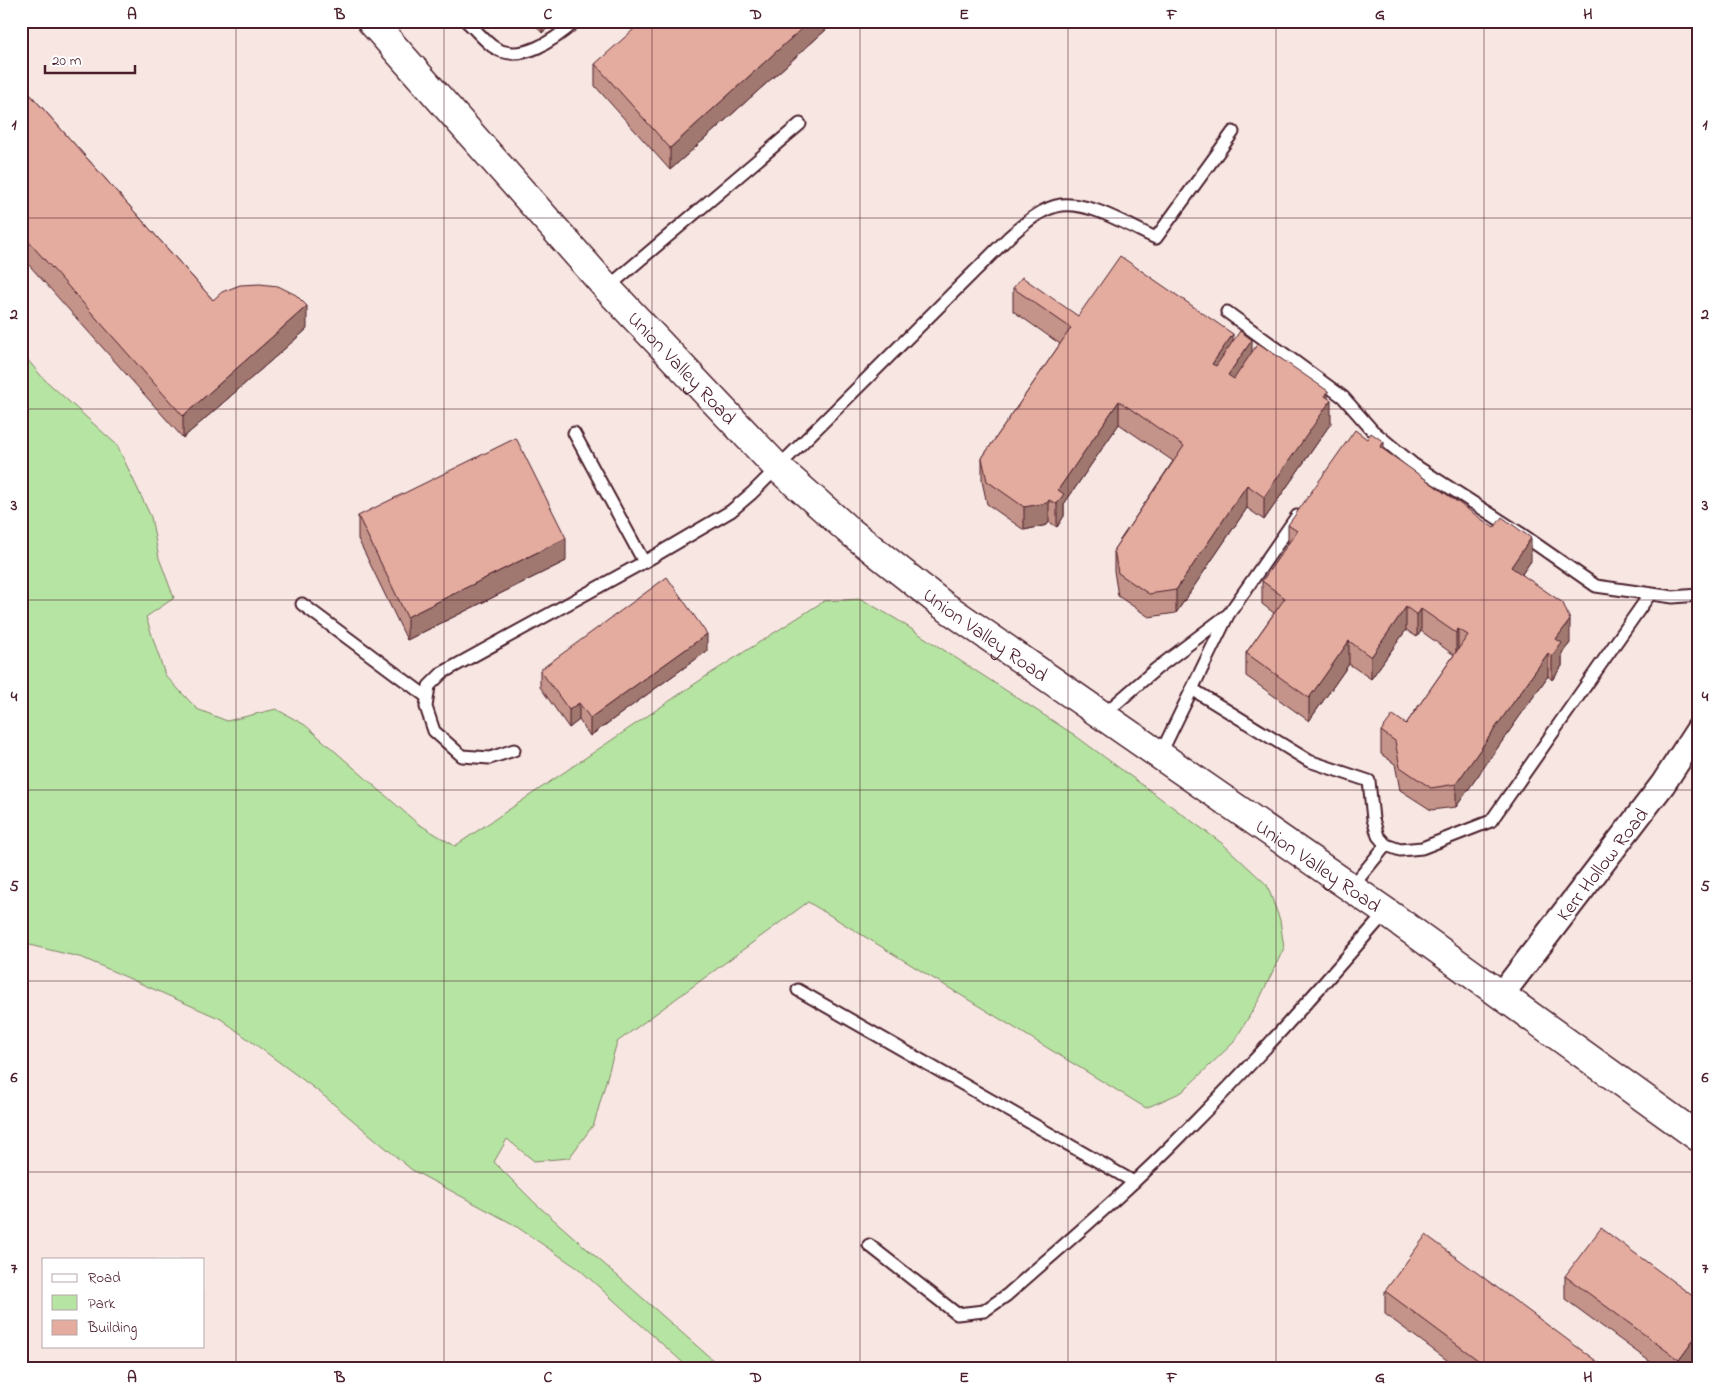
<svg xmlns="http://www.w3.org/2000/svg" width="1719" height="1390" font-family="'Indie Flower',sans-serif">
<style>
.built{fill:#f7e6e2;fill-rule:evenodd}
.green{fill:#b6e4a2;stroke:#808266}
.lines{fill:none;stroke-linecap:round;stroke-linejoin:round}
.service-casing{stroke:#4a1f2b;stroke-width:15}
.minor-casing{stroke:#4a1f2b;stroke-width:28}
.tertiary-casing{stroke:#4a1f2b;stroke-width:31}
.service{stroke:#fff;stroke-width:11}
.minor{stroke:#fff;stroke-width:24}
.tertiary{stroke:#fff;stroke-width:28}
.wall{fill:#c49389;stroke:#4a1f2b}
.shaded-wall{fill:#a0786f;stroke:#4a1f2b}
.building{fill:#e4ab9f;stroke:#4a1f2b}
.grid{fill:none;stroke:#4a1f2b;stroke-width:1;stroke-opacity:0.55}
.labels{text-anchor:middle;stroke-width:5;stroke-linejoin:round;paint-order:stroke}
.street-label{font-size:20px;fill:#4a1f2b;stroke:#fff}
.neatline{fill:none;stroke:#4a1f2b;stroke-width:2}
.grid-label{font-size:16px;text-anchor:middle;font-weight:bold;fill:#4a1f2b}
</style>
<rect width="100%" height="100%" fill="#fff"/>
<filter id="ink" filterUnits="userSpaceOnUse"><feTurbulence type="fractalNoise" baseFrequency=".02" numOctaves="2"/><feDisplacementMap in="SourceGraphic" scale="10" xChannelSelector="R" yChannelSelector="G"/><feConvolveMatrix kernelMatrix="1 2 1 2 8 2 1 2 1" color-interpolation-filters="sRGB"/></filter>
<g filter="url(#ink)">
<g class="built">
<polygon points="21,21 1698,21 1698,1369 723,1369 719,1366 535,1203 494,1162 507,1139 534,1161 594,1124 617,1042 808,902 1146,1108 1182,1092 1234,1042 1223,844 1073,734 896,619 708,675 456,846 417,823 305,725 276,709 227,721 197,709 165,675 146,617 174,598 159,558 151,517 117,445 43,378 21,352"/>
<path d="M 21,943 L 83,958 L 221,1019 L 318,1091 L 579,1269 L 690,1369 L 21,1369 ZM 44,1259 L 204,1259 L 204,1346 L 44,1346 Z"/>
</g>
<polygon class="green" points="21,352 43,378 117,445 151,517 159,558 174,598 146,617 165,675 197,709 227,721 276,709 305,725 417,823 455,846 708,675 824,601 861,599 896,619 1073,734 1223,844 1267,885 1280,920 1284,948 1260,998 1234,1042 1182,1092 1146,1108 808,902 617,1042 594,1124 569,1158 534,1161 507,1139 494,1162 535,1203 723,1369 690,1369 579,1269 511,1223 412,1170 318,1091 221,1019 83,958 21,943"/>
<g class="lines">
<defs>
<g id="service">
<path d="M 466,21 C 475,29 483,39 492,46 C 519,66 556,39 576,21"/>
<polyline points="607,288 800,124"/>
<polyline points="1227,312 1343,397 1372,430 1413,464 1520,533 1596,586 1673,597 1698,595"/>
<polyline points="574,433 644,562"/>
<polyline points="302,604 427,697"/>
<polyline points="1192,689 1309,761 1369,781 1373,819 1378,836 1386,845 1400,850 1422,848 1491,821 1650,594"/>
<polyline points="1103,715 1156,669 1226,616"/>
<path d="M 514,750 L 490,758 L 462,756 L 434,731 L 426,707 L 429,686 L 442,673 L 644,562 L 731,511 L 752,493 L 1009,237 C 1023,225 1041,208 1061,205 C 1093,202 1128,226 1156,238 L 1233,132"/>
<polyline points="1160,755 1228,615 1297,516"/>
<polyline points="1351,888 1386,845"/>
<polyline points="798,990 1134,1182"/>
<path d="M 869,1245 L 957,1314 L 984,1311 L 1007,1295 C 1068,1241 1130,1189 1186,1131 C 1256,1061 1321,987 1386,912"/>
</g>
<g id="minor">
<path id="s1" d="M 1502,994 L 1663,784 L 1698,730"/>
</g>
<g id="tertiary">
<path id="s2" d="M 371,21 L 607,288 L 777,467 L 847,529 L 943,605 L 1386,912 L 1698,1137"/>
</g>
</defs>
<use href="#service" class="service-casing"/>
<use href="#minor" class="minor-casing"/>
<use href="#tertiary" class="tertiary-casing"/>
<use href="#service" class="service"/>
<use href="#minor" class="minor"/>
<use href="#tertiary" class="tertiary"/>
</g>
<g class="wall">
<polygon points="532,21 555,21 542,33"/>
<polygon points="829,21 829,27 670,170 595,86 595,64"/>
<polygon points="21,84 213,300 307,329 183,438 21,256"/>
<polygon points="1013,288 1078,316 1233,341 1328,399 1331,423 1264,520 1247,508 1176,613 1149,617 1118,596 1114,571 1114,549 1173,461 1119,424 1064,504 1064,516 1057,527 1049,522 1047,525 1024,530 987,504 982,481 982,458 1060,344 1013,311"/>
<polygon points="1367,439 1384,449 1531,561 1522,574 1570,643 1562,653 1562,666 1552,680 1548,676 1456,807 1431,810 1400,790 1395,764 1381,754 1381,731 1406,724 1454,655 1421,631 1417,637 1406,630 1371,679 1349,664 1309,721 1246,676 1246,653 1274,613 1262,604 1262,581 1288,544 1288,525"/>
<polygon points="358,516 566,561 407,640 358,539"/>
<polygon points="707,651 590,736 579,720 569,728 540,687 540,670"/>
<polygon points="1565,1276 1698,1300 1698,1357 1689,1369 1660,1369 1565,1299"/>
<polygon points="1385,1291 1607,1369 1459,1369 1385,1314"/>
</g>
<g class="shaded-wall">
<polygon points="542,21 555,21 542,33"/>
<polygon points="810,21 829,21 829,27 670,170 670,148"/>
<polygon points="307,306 307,329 183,438 183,416"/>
<polygon points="1233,334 1233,356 1212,387 1212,364"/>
<polygon points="1252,340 1252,362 1228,397 1228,375"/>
<polygon points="1328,391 1328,404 1331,400 1331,423 1264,520 1264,497 1325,396"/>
<polygon points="1119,401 1119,424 1064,504 1064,516 1057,527 1057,504 1058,490"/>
<polygon points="1384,442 1384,465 1380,447"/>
<polygon points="1247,485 1247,508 1176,613 1176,590"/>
<polygon points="1049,500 1049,522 1047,525 1024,530 1024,507"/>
<polygon points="566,538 566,561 407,640 407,617"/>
<polygon points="1531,538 1531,561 1511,589 1511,567"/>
<polygon points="1406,607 1406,630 1371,679 1371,657"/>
<polygon points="1421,609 1421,631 1417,637 1417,615"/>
<polygon points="1570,620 1570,643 1562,653 1562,666 1552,680 1552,657 1556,639"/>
<polygon points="1458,629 1458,651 1456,656 1456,633"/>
<polygon points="707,634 707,651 590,736 590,718"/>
<polygon points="1349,641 1349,664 1309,721 1309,698"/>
<polygon points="1548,653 1548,676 1456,807 1456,784"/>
<polygon points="579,703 579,720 569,728 569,710"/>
<polygon points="1698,1334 1698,1357 1689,1369 1679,1369 1679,1360"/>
</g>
<g class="building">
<polygon points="643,21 810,21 670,148 595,64"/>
<polygon points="21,84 213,300 222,292 240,285 260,284 278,286 296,295 307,306 183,416 21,233"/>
<polygon points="1120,256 1233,334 1212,364 1216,366 1240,331 1252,340 1228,375 1234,379 1258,343 1328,391 1325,396 1331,400 1264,497 1247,485 1176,590 1149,594 1118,573 1114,549 1184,446 1119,401 1058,490 1064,494 1057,504 1049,500 1047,503 1024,507 987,481 982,458 1071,328 1013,288 1022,277 1078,316"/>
<polygon points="1355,430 1367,439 1371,433 1384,442 1380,447 1494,528 1502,517 1531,538 1511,567 1563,603 1570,620 1556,639 1562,643 1552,657 1548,653 1456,784 1431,788 1400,767 1395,741 1381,731 1393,715 1406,724 1468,635 1458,629 1456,633 1421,609 1417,615 1406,607 1371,657 1349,641 1309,698 1246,653 1285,598 1262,581 1297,531 1288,525"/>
<polygon points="516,438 566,538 407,617 358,516"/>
<polygon points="667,577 707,634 590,718 579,703 569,710 540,670"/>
<polygon points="1601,1228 1698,1300 1698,1334 1679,1360 1565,1276"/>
<polygon points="1426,1235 1607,1369 1490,1369 1385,1291"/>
</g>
</g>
<path class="grid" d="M 236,21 L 236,1369M 444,21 L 444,1369M 652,21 L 652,1369M 860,21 L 860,1369M 1068,21 L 1068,1369M 1276,21 L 1276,1369M 1484,21 L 1484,1369M 21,218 L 1698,218M 21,409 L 1698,409M 21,600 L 1698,600M 21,790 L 1698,790M 21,981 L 1698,981M 21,1172 L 1698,1172"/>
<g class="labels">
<g class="street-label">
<text dy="7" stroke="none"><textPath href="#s2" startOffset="466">Union Valley Road</textPath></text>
<text dy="7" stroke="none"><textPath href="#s2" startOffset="871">Union Valley Road</textPath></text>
<text dy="7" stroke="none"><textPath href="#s1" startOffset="164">Kerr Hollow Road</textPath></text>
<text dy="7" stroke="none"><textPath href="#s2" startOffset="1276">Union Valley Road</textPath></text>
</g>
</g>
<rect width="1719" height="1390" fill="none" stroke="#fff" stroke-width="55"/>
<rect x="42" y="1258" width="162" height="90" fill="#ffffff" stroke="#b7a5aa"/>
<rect x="52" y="1274" width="25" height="8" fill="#ffffff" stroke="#b7a5aa"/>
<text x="88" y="1282" font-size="15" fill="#4a1f2b">Road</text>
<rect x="52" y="1295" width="25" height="15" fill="#b6e4a2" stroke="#b7a5aa"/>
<text x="88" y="1308" font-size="15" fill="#4a1f2b">Park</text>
<rect x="52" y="1320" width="25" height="15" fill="#e4ab9f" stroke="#b7a5aa"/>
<text x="88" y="1332" font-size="15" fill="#4a1f2b">Building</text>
<path d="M45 65v8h90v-8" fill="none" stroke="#4a1f2b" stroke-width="2.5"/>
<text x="52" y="65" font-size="15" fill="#4a1f2b" stroke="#ffffff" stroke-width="4" paint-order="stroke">20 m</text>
<rect x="28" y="28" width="1664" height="1334" class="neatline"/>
<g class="grid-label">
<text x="132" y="19">A</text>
<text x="340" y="19">B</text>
<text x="548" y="19">C</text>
<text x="756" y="19">D</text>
<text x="964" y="19">E</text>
<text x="1172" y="19">F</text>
<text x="1380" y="19">G</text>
<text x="1588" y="19">H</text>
<text x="14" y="129">1</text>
<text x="1705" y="129">1</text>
<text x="14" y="319">2</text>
<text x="1705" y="319">2</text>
<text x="14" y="510">3</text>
<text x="1705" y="510">3</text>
<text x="14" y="701">4</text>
<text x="1705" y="701">4</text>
<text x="14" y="891">5</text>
<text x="1705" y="891">5</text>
<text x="14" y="1082">6</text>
<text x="1705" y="1082">6</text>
<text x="14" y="1273">7</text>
<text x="1705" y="1273">7</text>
<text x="132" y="1382">A</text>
<text x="340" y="1382">B</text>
<text x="548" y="1382">C</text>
<text x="756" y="1382">D</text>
<text x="964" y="1382">E</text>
<text x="1172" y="1382">F</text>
<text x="1380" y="1382">G</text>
<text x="1588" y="1382">H</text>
</g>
</svg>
